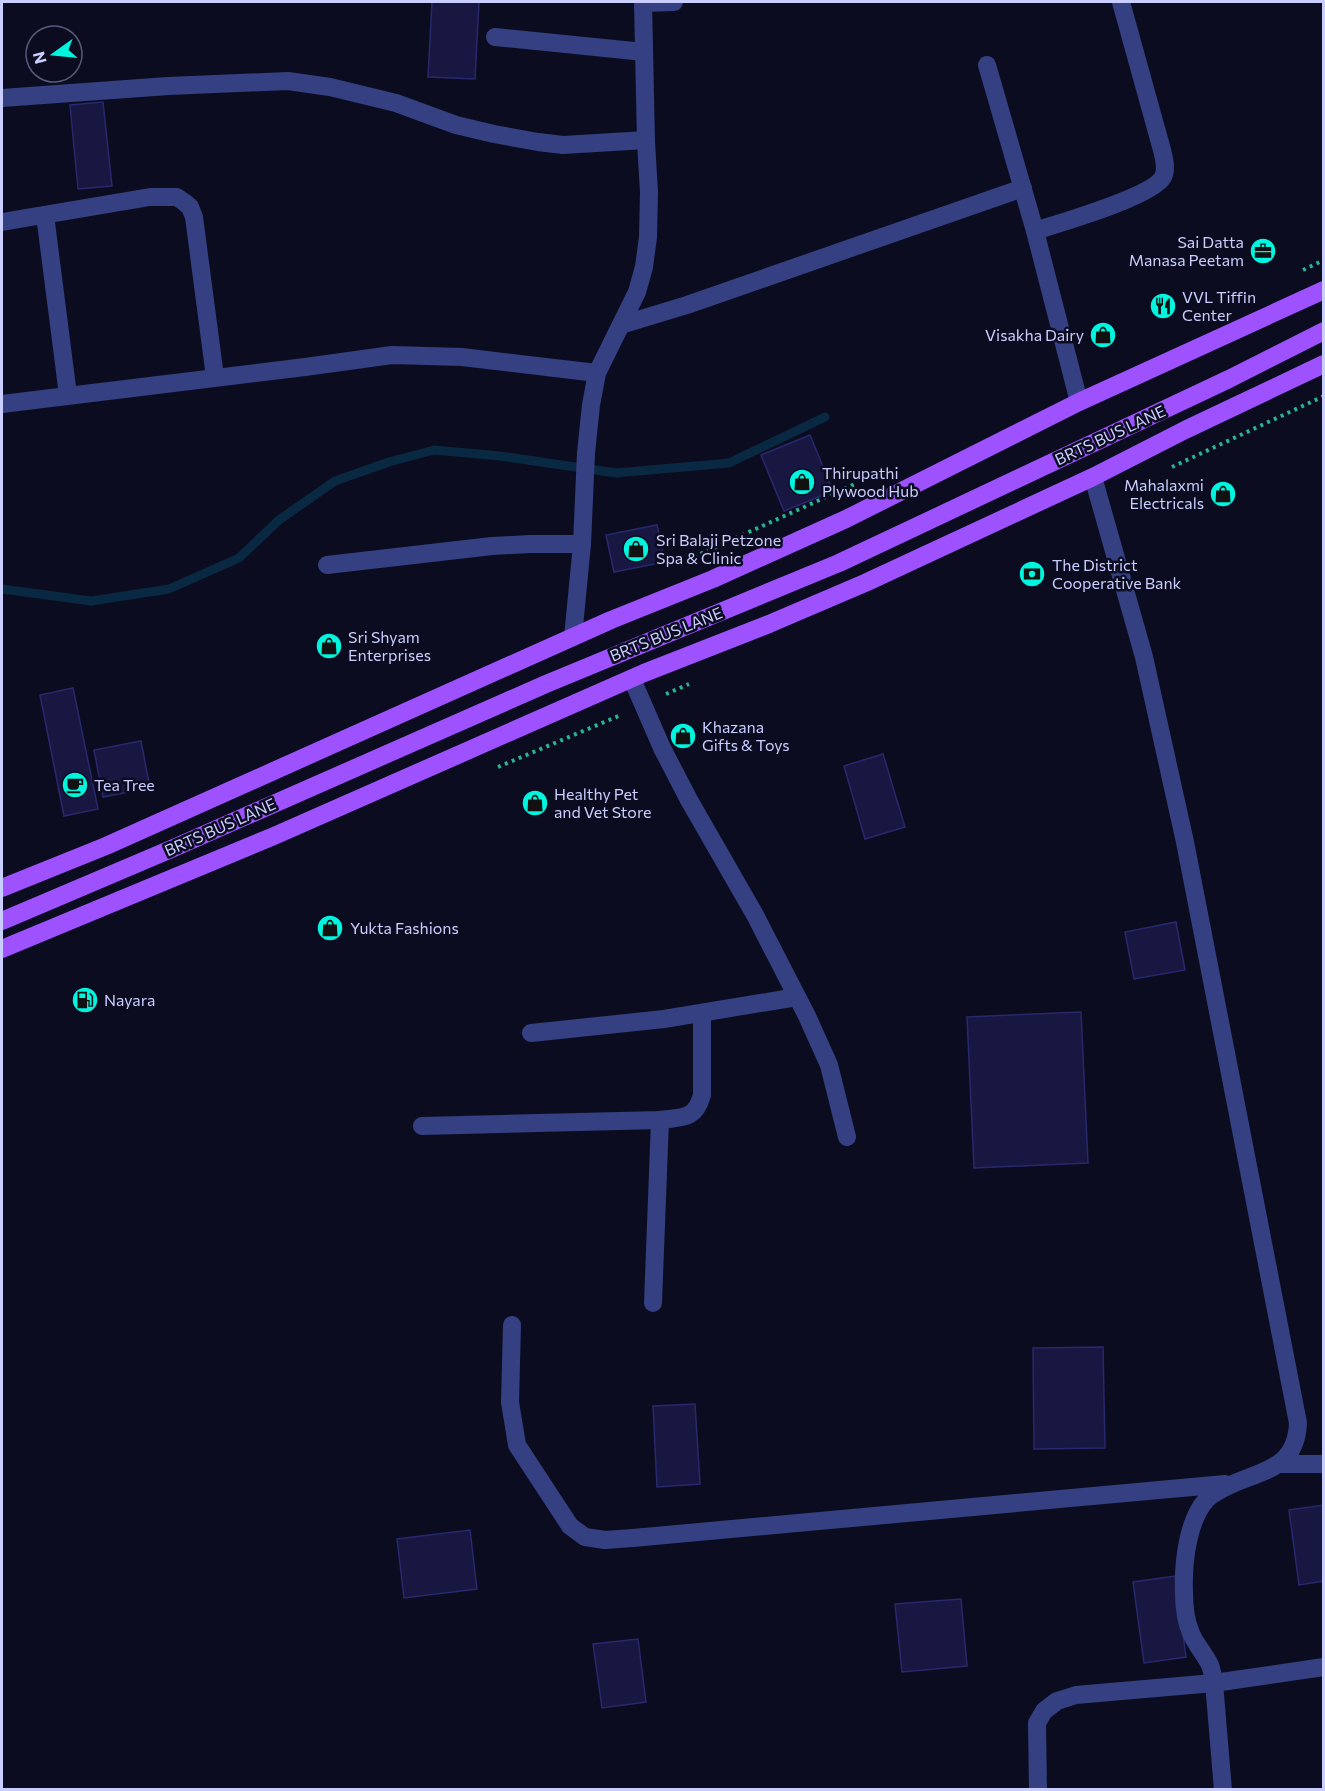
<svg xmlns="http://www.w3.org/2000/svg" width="1325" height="1791" font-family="Commissioner,sans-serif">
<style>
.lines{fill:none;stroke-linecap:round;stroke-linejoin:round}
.stream{stroke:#092841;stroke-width:9}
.building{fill:#171741;stroke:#28286e;stroke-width:1.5}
.path{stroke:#28b592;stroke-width:4;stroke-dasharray:3 4.5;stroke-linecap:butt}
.minor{stroke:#344081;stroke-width:18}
.major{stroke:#9d51ff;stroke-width:18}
.labels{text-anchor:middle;stroke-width:5;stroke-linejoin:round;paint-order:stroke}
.poi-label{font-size:16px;fill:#caceff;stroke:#0c0c20;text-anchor:start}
.street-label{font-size:16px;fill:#caceff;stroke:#0c0c20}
</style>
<rect width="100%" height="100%" fill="#0c0c20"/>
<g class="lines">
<polyline class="stream" points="2,589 91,601 169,589 239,558 279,520 335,481 389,462 434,450 500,456 616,473 729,463 825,417"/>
</g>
<g class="building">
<polygon points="432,2 479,2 475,79 428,77"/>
<polygon points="103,102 112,186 78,189 70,105"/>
<polygon points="810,435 833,491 784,511 761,455"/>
<polygon points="657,525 665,562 614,572 606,535"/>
<polygon points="73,688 98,809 64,816 40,695"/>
<polygon points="141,741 150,788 103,797 94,750"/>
<polygon points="883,754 905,827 865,839 844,766"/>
<polygon points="1176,922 1185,970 1134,979 1125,932"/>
<polygon points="1081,1012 1088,1163 974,1168 967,1017"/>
<polygon points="1103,1347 1105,1448 1034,1449 1033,1348"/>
<polygon points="695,1404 700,1484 657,1487 653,1406"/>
<polygon points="1324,1505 1324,1581 1299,1585 1289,1510"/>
<polygon points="470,1530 477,1589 404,1598 397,1539"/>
<polygon points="1175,1576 1186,1657 1144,1663 1133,1582"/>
<polygon points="961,1599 967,1666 902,1672 895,1604"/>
<polygon points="638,1639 646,1702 602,1708 593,1644"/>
</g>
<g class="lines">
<g class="path">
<polyline points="1303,270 1324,260"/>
<polyline points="1172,467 1324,396"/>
<polyline points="687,560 855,484"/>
<polyline points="666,694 689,684"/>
<polyline points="498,767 621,715"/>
</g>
<g class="minor">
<polyline points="643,3 674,2"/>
<polyline points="495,37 644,52"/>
<polyline points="987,65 1035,231 1079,402"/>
<polyline points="2,98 168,86 288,81 330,87 396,103 456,125 494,134 538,142 563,145 646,140"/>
<polyline points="45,215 68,395"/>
<polyline points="2,222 150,197 177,197 184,202 190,207 194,217 215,377"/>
<path d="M 1035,231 C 1059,223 1152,197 1163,177 C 1167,169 1164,158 1162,150 L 1121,2"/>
<polyline points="621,325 687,305 1023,188"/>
<polyline points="2,404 305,367 392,355 462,357 597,373"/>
<path d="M 1093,477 L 1144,657 L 1185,842 L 1298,1423 C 1296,1475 1252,1470 1217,1492 C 1213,1494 1209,1497 1206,1500 C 1187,1522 1183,1564 1184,1592 C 1184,1605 1186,1622 1191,1633 C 1195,1644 1205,1654 1210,1665 C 1212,1670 1213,1677 1214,1683 L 1223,1790"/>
<polyline points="327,565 492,546 530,544 582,544"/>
<polyline points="573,637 582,544 586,453 591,405 597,373 637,292 644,267 648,237 649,192 646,142 643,2"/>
<polyline points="632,679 662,748 689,800 755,915 807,1016 829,1065 847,1137"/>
<polyline points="531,1033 664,1019 797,997"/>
<path d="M 422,1126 L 660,1120 C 683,1117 695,1120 702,1095 L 702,1013"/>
<polyline points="653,1303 660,1120"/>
<polyline points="512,1325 510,1402 517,1445 570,1526 585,1537 605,1540 633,1538 1225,1484"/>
<polyline points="1280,1464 1324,1464"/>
<polyline points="1038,1790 1037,1723 1044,1711 1057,1701 1076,1695 1214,1683 1324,1667"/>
</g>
<g class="major">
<polyline points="2,888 106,846 611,620 713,579 846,519 1079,402 1324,290"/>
<polyline points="2,921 169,850 546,684 839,563 1229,379 1324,331"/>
<polyline points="2,949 274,836 644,673 769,624 865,583 1093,477 1185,430 1324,364"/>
</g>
</g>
<defs>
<symbol id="office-disc" viewBox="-11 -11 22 22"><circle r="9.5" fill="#00f5df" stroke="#0c0c20"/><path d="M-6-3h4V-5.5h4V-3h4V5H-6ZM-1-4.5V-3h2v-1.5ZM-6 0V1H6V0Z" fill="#111"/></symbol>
<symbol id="restaurant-disc" viewBox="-11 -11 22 22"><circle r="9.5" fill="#00f5df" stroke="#0c0c20"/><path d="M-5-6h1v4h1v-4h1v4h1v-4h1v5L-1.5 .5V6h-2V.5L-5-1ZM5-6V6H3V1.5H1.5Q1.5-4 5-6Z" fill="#111"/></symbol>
<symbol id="shop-disc" viewBox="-11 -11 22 22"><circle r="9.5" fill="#00f5df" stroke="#0c0c20"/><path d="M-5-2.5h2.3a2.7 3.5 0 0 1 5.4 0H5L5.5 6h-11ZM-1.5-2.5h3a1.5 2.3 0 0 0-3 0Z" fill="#111"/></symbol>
<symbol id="bank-disc" viewBox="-11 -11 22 22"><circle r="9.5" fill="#00f5df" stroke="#0c0c20"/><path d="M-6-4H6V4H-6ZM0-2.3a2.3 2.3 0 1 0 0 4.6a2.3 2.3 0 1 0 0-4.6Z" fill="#111"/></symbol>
<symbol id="cafe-disc" viewBox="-11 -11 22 22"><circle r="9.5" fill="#00f5df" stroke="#0c0c20"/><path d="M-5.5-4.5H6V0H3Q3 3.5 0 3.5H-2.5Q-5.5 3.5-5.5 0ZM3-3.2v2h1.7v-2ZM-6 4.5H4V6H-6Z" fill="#111"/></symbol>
<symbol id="fuel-disc" viewBox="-11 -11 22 22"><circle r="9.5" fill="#00f5df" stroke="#0c0c20"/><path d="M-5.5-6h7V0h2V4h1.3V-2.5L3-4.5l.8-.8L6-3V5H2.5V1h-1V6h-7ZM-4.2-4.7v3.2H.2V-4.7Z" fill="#111"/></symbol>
</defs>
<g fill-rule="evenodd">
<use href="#office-disc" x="1248" y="236" width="30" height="30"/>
<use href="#restaurant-disc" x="1148" y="291" width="30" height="30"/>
<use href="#shop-disc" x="1088" y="320" width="30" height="30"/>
<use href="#shop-disc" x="787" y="467" width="30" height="30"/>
<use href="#shop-disc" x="1208" y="479" width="30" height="30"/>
<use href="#shop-disc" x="621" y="534" width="30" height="30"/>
<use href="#bank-disc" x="1017" y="559" width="30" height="30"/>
<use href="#shop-disc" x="314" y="631" width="30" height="30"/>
<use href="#shop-disc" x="668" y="721" width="30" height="30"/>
<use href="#cafe-disc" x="60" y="770" width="30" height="30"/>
<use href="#shop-disc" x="520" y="788" width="30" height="30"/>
<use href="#shop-disc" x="315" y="913" width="30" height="30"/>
<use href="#fuel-disc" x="70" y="985" width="30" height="30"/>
</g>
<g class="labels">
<g class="poi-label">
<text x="1244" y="248" text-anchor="end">Sai Datta<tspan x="1244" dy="18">Manasa Peetam</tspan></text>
<text x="1182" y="303">VVL Tiffin<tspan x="1182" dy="18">Center</tspan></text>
<text x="1084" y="341" text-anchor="end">Visakha Dairy</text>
<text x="822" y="479">Thirupathi<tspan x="822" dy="18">Plywood Hub</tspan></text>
<text x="1204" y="491" text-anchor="end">Mahalaxmi<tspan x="1204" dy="18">Electricals</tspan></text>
<text x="656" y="546">Sri Balaji Petzone<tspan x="656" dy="18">Spa &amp; Clinic</tspan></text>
<text x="1052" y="571">The District<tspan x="1052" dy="18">Cooperative Bank</tspan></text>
<text x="348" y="643">Sri Shyam<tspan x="348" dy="18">Enterprises</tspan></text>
<text x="702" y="733">Khazana<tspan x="702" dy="18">Gifts &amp; Toys</tspan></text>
<text x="94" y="791">Tea Tree</text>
<text x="554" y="800">Healthy Pet<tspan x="554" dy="18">and Vet Store</tspan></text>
<text x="350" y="934">Yukta Fashions</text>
<text x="104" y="1006">Nayara</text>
</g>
<g class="street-label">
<text transform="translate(1110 435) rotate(-25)" y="6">BRTS BUS LANE</text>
<text transform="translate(666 634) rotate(-22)" y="6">BRTS BUS LANE</text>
<text transform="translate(220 827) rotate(-24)" y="6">BRTS BUS LANE</text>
</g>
</g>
<rect width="1325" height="1791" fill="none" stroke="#caceff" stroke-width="6"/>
<g transform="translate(54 54) rotate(255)"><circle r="28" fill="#0c0c20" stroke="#585a79" stroke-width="1.5"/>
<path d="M0-4.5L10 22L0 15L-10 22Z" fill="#00f5df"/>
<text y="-9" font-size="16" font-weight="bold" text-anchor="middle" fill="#caceff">N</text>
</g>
</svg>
